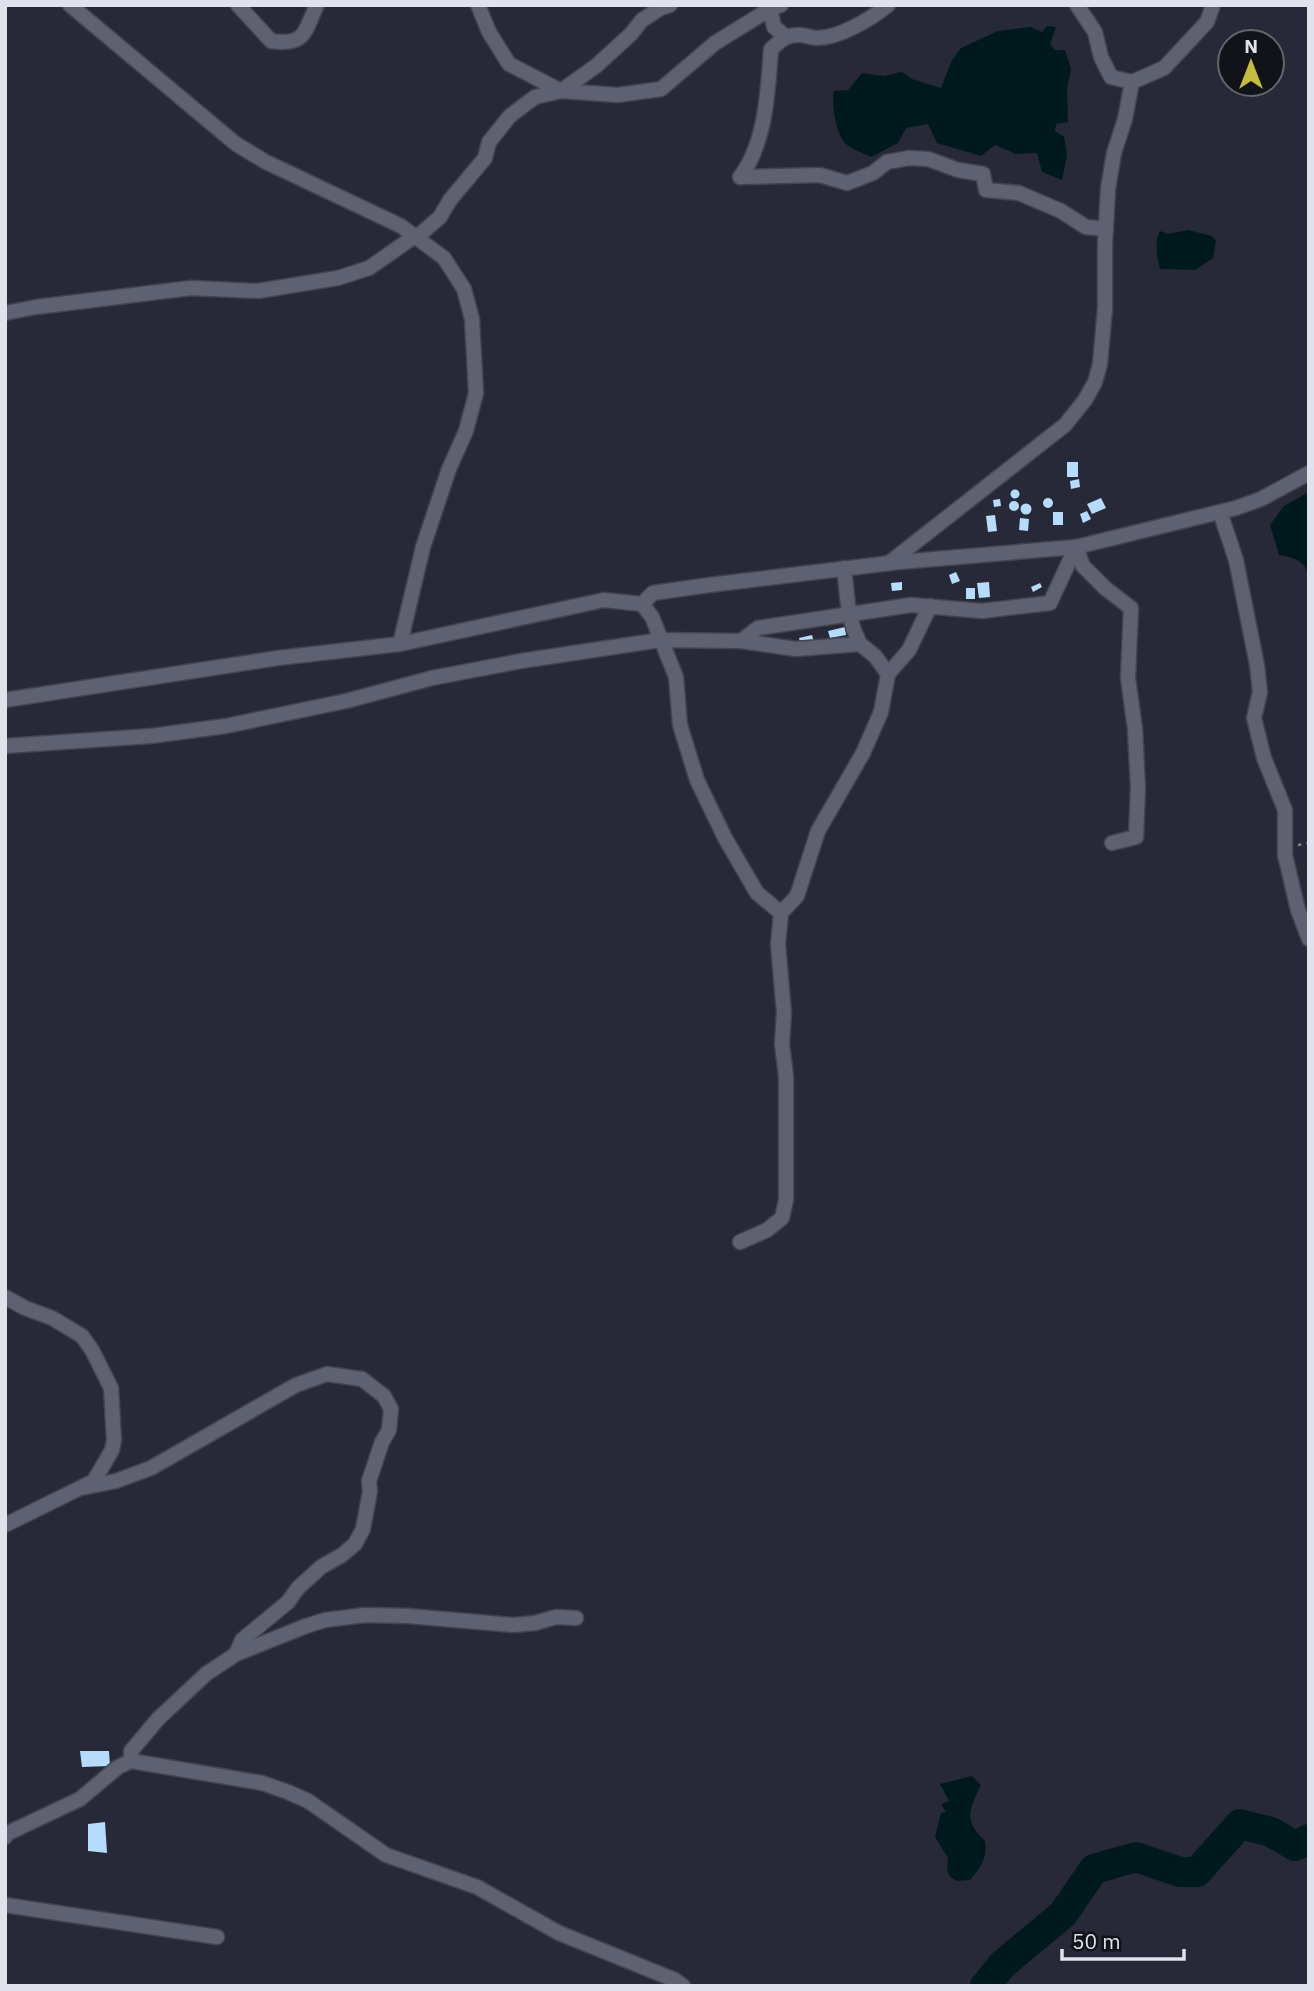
<svg xmlns="http://www.w3.org/2000/svg" width="1314" height="1991" font-family="'IBM Plex Sans',sans-serif">
<style>
.water{fill:#00191d}
.lines{fill:none;stroke-linecap:round;stroke-linejoin:round}
.river{stroke:#00191d;stroke-width:30}
.building{fill:#b7dcfb}
.minor-casing{stroke:#424450;stroke-width:17}
.path{stroke:#838592;stroke-width:2.5;stroke-dasharray:3.5 5;stroke-linecap:butt}
.minor{stroke:#5e6172;stroke-width:14}
</style>
<rect width="100%" height="100%" fill="#272938"/>
<g class="water">
<path d="M 1047,26 L 1056,27 L 1050,44 L 1055,50 L 1065,50 L 1071,69 L 1067,89 L 1068,122 L 1056,124 L 1055,131 L 1064,137 L 1067,155 L 1062,180 L 1042,172 L 1037,153 L 1016,154 L 995,145 L 981,156 L 937,143 L 928,124 L 906,128 L 898,143 L 871,157 C 864,153 852,150 846,144 C 836,134 831,105 834,91 L 848,90 L 862,73 L 884,76 L 902,72 L 912,79 L 941,88 L 952,60 L 961,48 L 998,31 L 1031,27 L 1042,32 Z"/>
<path d="M 1188,230 L 1212,236 L 1216,241 L 1213,258 L 1195,270 L 1160,269 C 1157,258 1154,240 1160,231 L 1168,234 Z"/>
<path d="M 1309,492 L 1309,576 C 1305,560 1294,558 1279,555 L 1270,525 L 1284,506 Z"/>
<path d="M 972,1776 L 981,1785 C 969,1810 963,1820 985,1841 C 987,1859 982,1866 970,1880 L 957,1881 L 950,1877 L 947,1869 L 948,1858 L 935,1837 L 941,1813 L 946,1812 L 941,1804 L 949,1801 L 940,1784 Z"/>
</g>
<g class="lines">
<polyline class="river" points="985,1986 1003,1964 1063,1914 1094,1869 1136,1857 1180,1872 1197,1872 1240,1824 1271,1832 1295,1846 1309,1839"/>
</g>
<g class="building">
<rect x="1067" y="462" width="11" height="15"/>
<polygon points="1079,479 1080,487 1071,489 1070,481"/>
<circle cx="1015" cy="494" r="4.5"/>
<polygon points="1101,498 1106,508 1092,514 1087,504"/>
<circle cx="1048" cy="503" r="5"/>
<polygon points="1000,499 1001,506 994,507 993,500"/>
<circle cx="1014" cy="506" r="5"/>
<circle cx="1026" cy="509" r="5.5"/>
<polygon points="1087,511 1091,519 1083,523 1080,514"/>
<rect x="1053" y="512" width="10" height="13"/>
<polygon points="995,515 997,531 988,532 986,516"/>
<polygon points="1020,518 1029,519 1028,531 1019,530"/>
<polygon points="956,572 960,581 952,584 949,575"/>
<polygon points="902,582 902,590 892,591 891,583"/>
<polygon points="989,582 990,597 979,598 977,583"/>
<polygon points="1040,583 1042,587 1033,592 1031,587"/>
<rect x="966" y="588" width="9" height="11"/>
<polygon points="845,627 846,635 830,638 828,631"/>
<polygon points="812,635 814,642 801,646 799,638"/>
<polygon points="80,1751 109,1751 110,1766 82,1767"/>
<polygon points="105,1822 107,1853 88,1851 88,1824"/>
</g>
<g class="lines">
<defs>
<g id="minor">
<polyline points="70,5 236,144 266,162 401,226 444,258 464,289 472,319 476,393 466,431 449,469 423,547 400,644"/>
<path d="M 238,5 L 271,41 C 306,46 304,32 317,5"/>
<polyline points="478,5 489,32 509,64 561,91 618,95 661,89 715,43 770,9 781,5"/>
<polyline points="1077,5 1095,32 1101,57 1111,77 1132,82"/>
<polyline points="770,9 774,27 785,36"/>
<polyline points="740,177 820,175 847,183 873,173 887,162 909,158 928,159 958,170 983,174 986,190 1019,193 1061,211 1086,227 1106,229"/>
<path d="M 740,177 C 766,144 768,89 771,49 C 781,40 787,34 800,35 C 806,35 811,38 817,38 C 839,38 871,19 888,5"/>
<polyline points="417,237 440,217 450,200 485,158 489,142 510,116 535,97 561,91 596,66 631,34 642,20 661,8 670,5"/>
<polyline points="5,313 36,307 191,288 258,291 338,278 369,268 415,236"/>
<polyline points="1220,512 1236,560 1257,665 1260,692 1254,718 1264,758 1285,810 1285,855 1298,910 1309,939"/>
<polyline points="1076,547 1083,566 1105,588 1131,608 1128,678 1135,729 1138,788 1136,837 1112,843"/>
<polyline points="889,563 1065,425 1085,400 1095,382 1100,364 1105,308 1105,244 1108,189 1114,153 1125,119 1132,82 1164,68 1207,22 1213,5"/>
<polyline points="844,568 849,614 854,630 860,644 875,656 888,674"/>
<polyline points="642,604 652,617 676,677 680,725 697,780 725,838 757,893 781,913"/>
<polyline points="741,641 796,649 860,644"/>
<polyline points="5,700 278,658 400,644 604,600 642,604 653,593 709,585 899,562 1076,547 1236,508 1261,499 1309,473"/>
<polyline points="5,746 151,736 226,726 346,701 432,678 521,661 660,640 741,641 758,628 911,605 982,611 1050,603 1076,547"/>
<polyline points="740,1242 767,1230 782,1218 786,1200 786,1076 782,1044 784,1013 778,944 781,913 797,896 818,831 863,753 881,712 888,674 909,650 930,606"/>
<polyline points="5,1297 25,1308 52,1318 82,1336 92,1350 111,1388 114,1440 112,1450 94,1481 5,1525"/>
<polyline points="81,1488 116,1481 151,1468 296,1385 327,1374 362,1379 384,1396 391,1409 389,1430 382,1442 369,1481 370,1491 363,1529 355,1544 342,1555 321,1567 298,1588 288,1602 242,1640 236,1654"/>
<polyline points="131,1761 131,1751 158,1719 206,1674 236,1654 306,1626 325,1620 365,1615 408,1616 514,1625 535,1623 556,1617 576,1618"/>
<polyline points="5,1837 6,1834 80,1799 118,1767 131,1761 262,1783 288,1792 308,1801 386,1855 477,1887 559,1933 675,1980 683,1986"/>
<polyline points="5,1905 217,1937"/>
</g>
</defs>
<use href="#minor" class="minor-casing"/>
<polyline class="path" points="1298,845 1309,843"/>
<use href="#minor" class="minor"/>
</g>
<rect width="1314" height="1991" fill="none" stroke="#e0e2ec" stroke-width="14"/>
<g transform="translate(1251 63)"><circle r="33" fill="#111319" stroke="#64666d" stroke-width="2"/>
<path d="M0-5L12 26L0 18L-12 26Z" fill="#c3bd3f"/>
<text y="-10" font-size="19" font-weight="bold" text-anchor="middle" fill="#e0e2ec">N</text>
</g>
<path d="M1062 1949v10h122v-10" fill="none" stroke="#e0e2ec" stroke-width="3.5"/>
<text x="1072" y="1949" font-size="21" fill="#e0e2ec" stroke="#111319" stroke-width="5" paint-order="stroke">50 m</text>
</svg>
